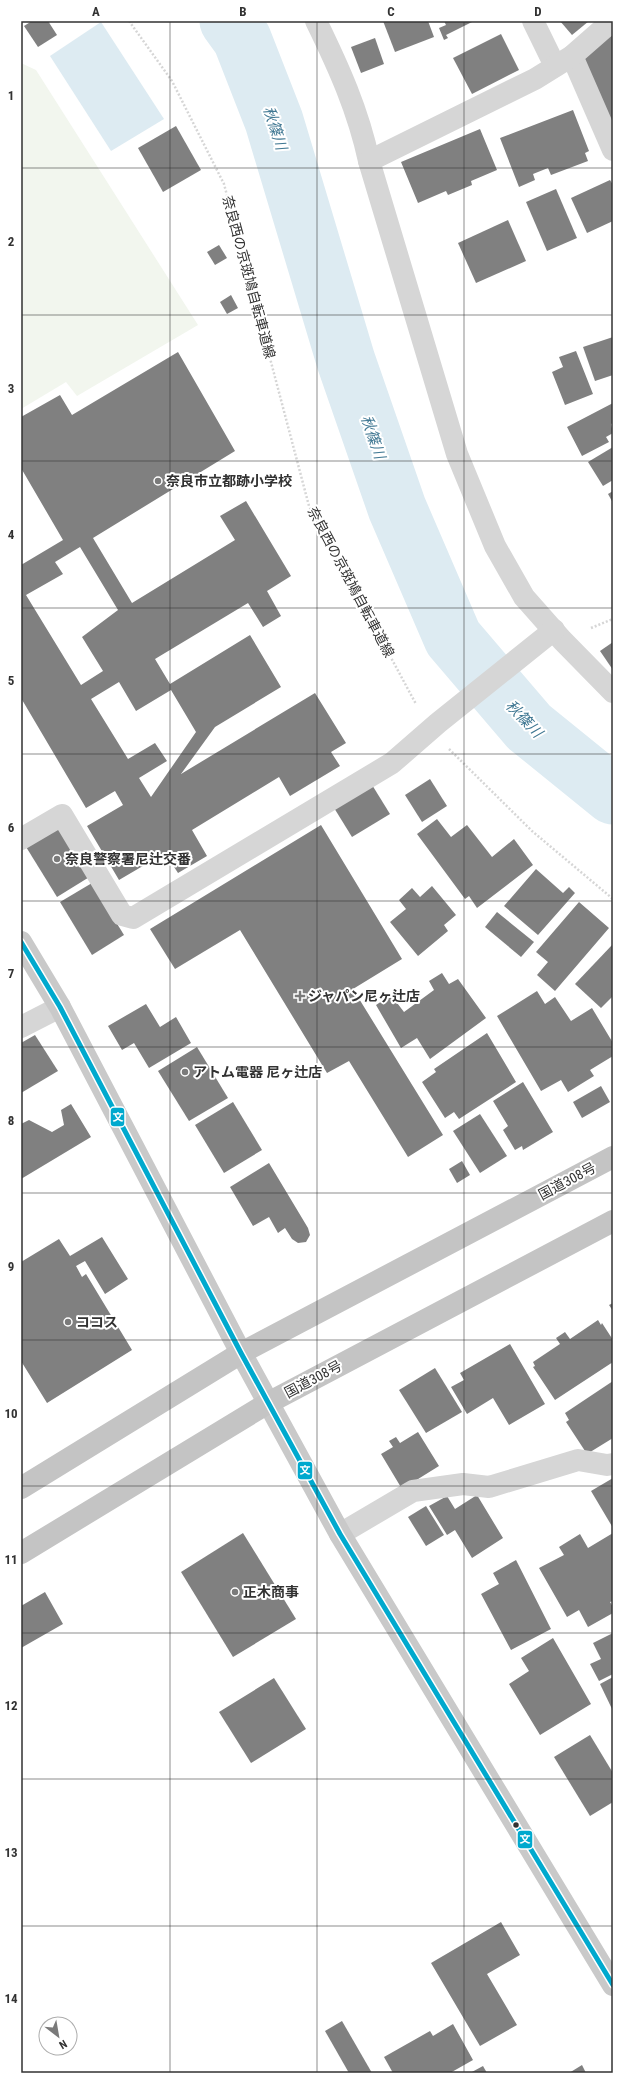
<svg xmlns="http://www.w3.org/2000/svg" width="634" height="2094" font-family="'Roboto Condensed','Noto Sans JP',sans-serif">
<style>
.green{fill:#f2f6ee}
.water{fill:#ddebf2}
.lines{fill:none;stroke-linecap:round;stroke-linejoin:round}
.river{stroke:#ddebf2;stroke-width:59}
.building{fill:#808080;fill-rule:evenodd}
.path{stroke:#d6d6d6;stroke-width:2.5;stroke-dasharray:2 2;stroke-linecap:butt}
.minor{stroke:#d6d6d6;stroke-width:22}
.major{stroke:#c9c9c9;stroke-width:22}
.highway{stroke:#c4c4c4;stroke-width:22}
.bus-1-casing{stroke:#fff;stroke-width:8}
.bus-1{stroke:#00a9ce;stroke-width:5}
.grid{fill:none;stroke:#323232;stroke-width:1;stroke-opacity:0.55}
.poi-dot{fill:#7a7a7a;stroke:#fff;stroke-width:1.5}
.bus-dot{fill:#323232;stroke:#fff;stroke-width:1.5}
.labels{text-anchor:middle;stroke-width:4;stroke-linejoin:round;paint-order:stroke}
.street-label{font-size:14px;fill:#323232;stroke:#fff}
.poi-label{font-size:14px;font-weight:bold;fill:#323232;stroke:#fff;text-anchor:start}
.water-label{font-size:15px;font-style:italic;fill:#407893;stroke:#fff}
.line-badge{stroke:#fff;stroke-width:1.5}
.badge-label{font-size:11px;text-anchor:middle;font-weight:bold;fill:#fff}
.neatline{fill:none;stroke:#323232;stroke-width:1.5}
.grid-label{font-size:13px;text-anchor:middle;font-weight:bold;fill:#323232}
</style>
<rect width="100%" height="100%" fill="#fff"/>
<polygon class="green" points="21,63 36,70 198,325 77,396 66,382 21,409"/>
<polygon class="water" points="101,22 164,119 111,151 50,56"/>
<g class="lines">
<polyline class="river" points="229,21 242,39 274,121 346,361 397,508 453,638 529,727 613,795"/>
</g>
<g class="building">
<polygon points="32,21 48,21 57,35 38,47 24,26"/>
<polygon points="383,21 428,21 434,37 395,52"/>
<polygon points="444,21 474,21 446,35 448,38 444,40 439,28 446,25"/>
<polygon points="560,21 589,21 572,35"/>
<polygon points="501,34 519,70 472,94 453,58"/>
<polygon points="613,35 613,134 579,60 604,39"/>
<polygon points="375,38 384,64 361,73 351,47"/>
<polygon points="573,110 589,151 585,153 588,161 551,175 548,168 533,174 535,180 519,187 500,138"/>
<polygon points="176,126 201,170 163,192 138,148"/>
<polygon points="480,129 497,170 471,181 472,185 448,195 446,191 418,203 401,162"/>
<polygon points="610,180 613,185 613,221 587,233 571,198"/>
<polygon points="556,189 577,238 547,251 526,202"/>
<polygon points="508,220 526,261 476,283 458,243"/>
<polygon points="219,245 227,258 215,265 207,252"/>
<polygon points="231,295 238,308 227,314 220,302"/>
<polygon points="613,337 613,375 595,381 583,347"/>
<polygon points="576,351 593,394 565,405 552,372 563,367 559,357"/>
<path d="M 178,352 L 235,451 L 93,538 L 132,603 L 235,540 L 220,516 L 246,501 L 291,576 L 267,591 L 281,616 L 263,627 L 248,603 L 155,659 L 170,684 L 250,635 L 281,687 L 215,727 L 181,774 L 315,693 L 346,743 L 331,752 L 340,766 L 290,796 L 279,777 L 192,830 L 207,856 L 178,873 L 165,853 L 119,880 L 87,826 L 123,805 L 115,791 L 86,808 L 21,698 L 21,565 L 63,540 L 21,468 L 21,417 L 60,395 L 72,415 ZM 80,547 L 118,610 L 82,637 L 103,671 L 81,685 L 26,595 L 63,574 L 55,562 ZM 119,682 L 136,711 L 171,690 L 196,732 L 151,797 L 139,778 L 167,761 L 155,743 L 128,759 L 91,699 Z"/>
<polygon points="613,403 613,423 611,424 613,433 606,437 609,442 582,456 567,427"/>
<polygon points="613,447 613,480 603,486 588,462"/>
<polygon points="613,491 613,503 608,494"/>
<polygon points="613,642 613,670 600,651"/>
<polygon points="430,779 447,806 422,822 405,795"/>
<polygon points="369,780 390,814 352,837 331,803"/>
<polygon points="437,819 451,837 467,825 492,857 514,839 533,865 477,908 469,896 465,899 417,834"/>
<polygon points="57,821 91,876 57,897 23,842"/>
<polygon points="321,825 402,959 353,989 443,1135 408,1157 349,1061 327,1073 240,930 175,969 150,929"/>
<polygon points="536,869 563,893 569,887 575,893 538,935 504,906"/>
<polygon points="92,883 124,935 92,955 60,902"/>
<polygon points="432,886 456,915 444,925 448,931 418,956 390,922 406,909 399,900 412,888 420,897"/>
<polygon points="579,902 609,928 555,991 537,975 548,962 536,952"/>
<polygon points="497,912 534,942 521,957 485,927"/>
<polygon points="613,944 613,996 601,1008 575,984"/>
<polygon points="442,973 449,984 458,979 486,1018 430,1059 417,1038 401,1048 376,1005 391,995 404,1012 434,990 429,981"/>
<polygon points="537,991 545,1004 555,997 571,1021 592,1008 613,1043 613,1056 590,1070 594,1076 568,1092 561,1080 541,1091 497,1016"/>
<polygon points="146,1004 160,1027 176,1017 191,1043 149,1068 134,1043 122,1050 108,1026"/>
<polygon points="487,1033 516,1082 459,1119 454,1112 445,1118 422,1082 436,1072 434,1069"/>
<polygon points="35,1035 58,1071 21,1093 21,1043"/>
<polygon points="197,1047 228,1098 189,1121 158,1071"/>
<polygon points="523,1082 553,1132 523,1150 522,1146 515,1150 503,1130 508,1126 493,1101"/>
<polygon points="601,1086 610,1102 582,1118 573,1102"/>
<polygon points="233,1102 262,1150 224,1173 195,1125"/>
<polygon points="71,1104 91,1137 21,1179 21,1124 29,1120 52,1132 64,1125 61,1110"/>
<polygon points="480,1114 507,1156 480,1173 453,1131"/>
<polygon points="462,1161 470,1175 457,1183 449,1169"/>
<polygon points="269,1163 308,1228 310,1235 306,1242 298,1243 292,1239 285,1228 278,1233 269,1217 253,1226 230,1187"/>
<polygon points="102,1237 128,1279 105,1294 85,1261 76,1266 82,1277 86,1274 132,1350 47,1403 21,1361 21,1262 59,1239 70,1256"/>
<polygon points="613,1303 613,1311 609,1305"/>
<polygon points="598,1320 601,1325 602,1323 613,1340 613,1362 555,1400 533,1367 535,1366 533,1362 560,1344 556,1338 565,1332 570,1339"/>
<polygon points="510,1344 545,1404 509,1425 493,1398 467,1414 451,1387 464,1380 460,1373"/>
<polygon points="435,1368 462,1412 426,1433 399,1390"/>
<polygon points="613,1381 613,1438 587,1454 566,1422 569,1420 565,1413"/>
<polygon points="418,1432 439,1466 402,1489 381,1454 393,1447 389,1441 396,1437 400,1443"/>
<polygon points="613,1478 613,1528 591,1491"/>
<polygon points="477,1495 503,1538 472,1558 455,1530 447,1535 429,1506 447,1496 455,1509"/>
<polygon points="426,1506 444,1535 426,1546 408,1517"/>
<polygon points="243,1533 296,1619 233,1657 181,1572"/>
<polygon points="613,1533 613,1601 610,1602 613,1607 613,1613 588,1627 579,1610 567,1617 539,1568 564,1555 559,1547 580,1534 588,1548"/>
<polygon points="516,1560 551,1629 511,1650 481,1594 499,1584 493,1573"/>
<polygon points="45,1592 63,1624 21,1648 21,1606"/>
<polygon points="613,1633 613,1674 599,1681 590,1664 601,1659 593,1643"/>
<polygon points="553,1638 591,1704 540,1735 509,1684 529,1671 521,1658"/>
<polygon points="613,1677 613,1711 600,1684"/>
<polygon points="274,1678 306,1729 251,1763 219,1712"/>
<polygon points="590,1735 613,1773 613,1802 590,1816 554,1757"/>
<polygon points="501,1922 520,1955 487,1974 517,2025 480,2046 431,1963"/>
<polygon points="342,2021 372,2073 349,2073 325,2031"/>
<polygon points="453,2024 473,2060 450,2073 393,2073 384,2057 430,2031 433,2036"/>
<polygon points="582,2065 586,2073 569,2073"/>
<polygon points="483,2066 487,2073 470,2073"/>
</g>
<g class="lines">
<g class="path">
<polyline points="129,21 172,81 224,184 309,506 416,704"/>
<polyline points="591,628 613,619"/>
<polyline points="449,749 532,831 613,899"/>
</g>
<g class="minor">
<path d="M 316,21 C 339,68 358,110 369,161 L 457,454 L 495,546 L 524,597 L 562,640 L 613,692"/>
<polyline points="533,21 555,66"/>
<polyline points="572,56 613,150"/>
<polyline points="369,161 535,79 572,56 612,21"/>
<polyline points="21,839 62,815 122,915 133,918 392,763 438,723 554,630"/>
<polyline points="21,1027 60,1007"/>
<polyline points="340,1534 413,1491 463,1484 489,1487 578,1460 607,1465 613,1464"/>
</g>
<polyline class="major" points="21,942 60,1007 241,1353 340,1534 613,1985"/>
<g class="highway">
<polyline points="21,1488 241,1353 613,1157"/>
<polyline points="21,1553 268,1403 613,1221"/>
</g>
<defs>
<polyline id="bus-1" points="21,942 60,1007 241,1353 340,1534 613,1985"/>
</defs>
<use href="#bus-1" class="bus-1-casing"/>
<use href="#bus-1" class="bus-1"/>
</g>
<path class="grid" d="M 170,21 L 170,2073M 317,21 L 317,2073M 464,21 L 464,2073M 21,168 L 613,168M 21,315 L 613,315M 21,461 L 613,461M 21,608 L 613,608M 21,754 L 613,754M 21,901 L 613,901M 21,1047 L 613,1047M 21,1193 L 613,1193M 21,1340 L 613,1340M 21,1486 L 613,1486M 21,1633 L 613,1633M 21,1779 L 613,1779M 21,1926 L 613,1926"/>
<g class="poi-dot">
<circle cx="158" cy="481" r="4"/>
<circle cx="57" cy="859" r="4"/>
<path d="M298 990h4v4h4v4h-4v4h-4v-4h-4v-4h4z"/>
<circle cx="185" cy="1072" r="4"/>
<circle cx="68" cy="1322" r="4"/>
<circle cx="235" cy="1592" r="4"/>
</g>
<circle class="bus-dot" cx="516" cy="1825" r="3.5"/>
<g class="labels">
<g class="street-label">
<text transform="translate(249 277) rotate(75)" y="5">奈良西の京斑鳩自転車道線</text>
<text transform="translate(351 582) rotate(62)" y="5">奈良西の京斑鳩自転車道線</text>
<text transform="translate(567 1181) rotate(-28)" y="5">国道308号</text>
<text transform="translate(313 1379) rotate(-28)" y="5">国道308号</text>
</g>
<g class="poi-label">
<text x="166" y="486">奈良市立都跡小学校</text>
<text x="65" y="864">奈良警察署尼辻交番</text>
<text x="308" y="1001">ジャパン尼ヶ辻店</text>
<text x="193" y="1077">アトム電器 尼ヶ辻店</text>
<text x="76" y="1327">ココス</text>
<text x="243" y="1597">正木商事</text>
</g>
<g class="water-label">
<text transform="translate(275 128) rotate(72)" y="5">秋篠川</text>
<text transform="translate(373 437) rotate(71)" y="5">秋篠川</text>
<text transform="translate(524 719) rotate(46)" y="5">秋篠川</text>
</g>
</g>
<g class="line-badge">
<rect x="110" y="1107" width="15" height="20" rx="4" fill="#00a9ce"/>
<rect x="297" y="1461" width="16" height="19" rx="4" fill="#00a9ce"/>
<rect x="517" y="1830" width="16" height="19" rx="4" fill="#00a9ce"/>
</g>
<g class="badge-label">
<text x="118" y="1121">文</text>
<text x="305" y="1474">文</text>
<text x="525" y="1843">文</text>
</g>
<rect width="634" height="2094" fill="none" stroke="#ffffff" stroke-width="44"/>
<g transform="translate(58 2036) rotate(149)"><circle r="19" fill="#ffffff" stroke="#adadad"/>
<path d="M0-3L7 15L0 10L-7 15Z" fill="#7a7a7a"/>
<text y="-6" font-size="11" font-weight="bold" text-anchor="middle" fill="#323232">N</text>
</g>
<rect x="22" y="22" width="590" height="2050" class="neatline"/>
<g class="grid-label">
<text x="96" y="16">A</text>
<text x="243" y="16">B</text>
<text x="391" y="16">C</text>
<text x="538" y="16">D</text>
<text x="11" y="100">1</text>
<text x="11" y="246">2</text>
<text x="11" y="393">3</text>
<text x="11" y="539">4</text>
<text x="11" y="685">5</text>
<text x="11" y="832">6</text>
<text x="11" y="978">7</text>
<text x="11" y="1125">8</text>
<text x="11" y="1271">9</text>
<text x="11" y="1418">10</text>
<text x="11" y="1564">11</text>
<text x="11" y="1710">12</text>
<text x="11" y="1857">13</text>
<text x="11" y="2003">14</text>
</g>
</svg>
